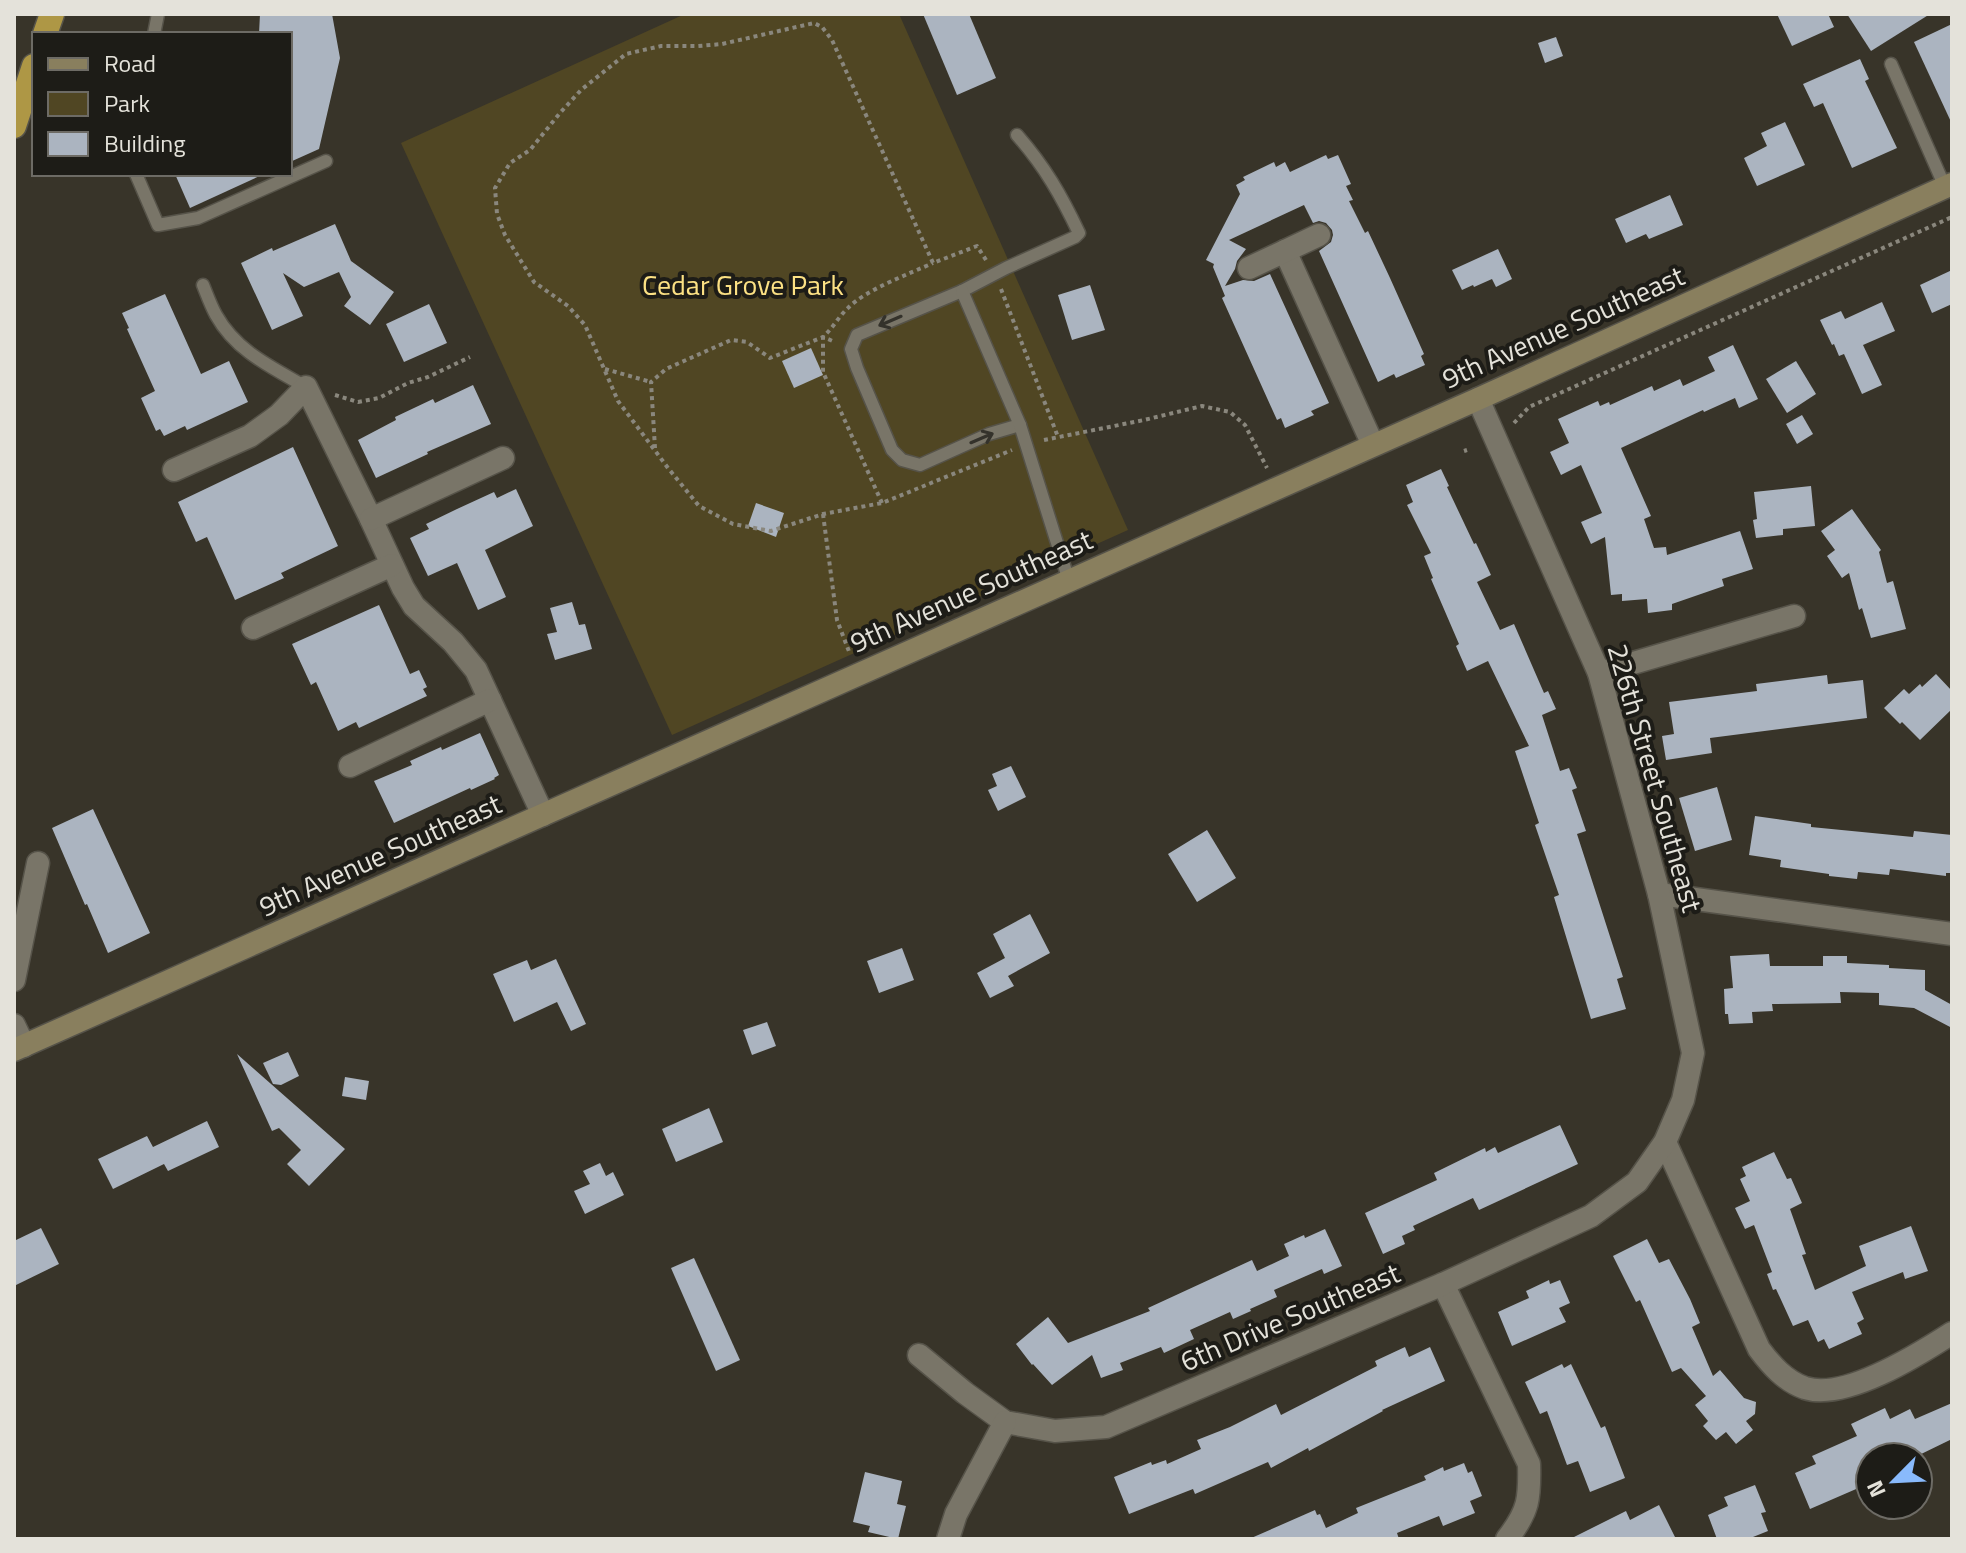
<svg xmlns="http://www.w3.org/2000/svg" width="1966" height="1553" font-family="'Titillium Web',sans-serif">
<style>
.green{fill:#504623}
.building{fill:#abb4c0}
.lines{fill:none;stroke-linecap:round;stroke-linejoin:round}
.service-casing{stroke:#565349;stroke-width:15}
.minor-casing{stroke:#565349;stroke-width:25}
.secondary-casing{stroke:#565349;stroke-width:25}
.motorway-casing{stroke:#565349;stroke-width:27}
.path{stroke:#8a877d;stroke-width:4;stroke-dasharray:4 4;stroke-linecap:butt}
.service{stroke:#797568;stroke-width:12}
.minor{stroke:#797568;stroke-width:22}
.secondary{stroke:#897f5e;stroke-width:22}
.motorway{stroke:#ae9745;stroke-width:24}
.oneway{stroke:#34322b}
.labels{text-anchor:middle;stroke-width:8;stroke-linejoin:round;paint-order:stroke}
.park-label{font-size:28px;fill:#fce184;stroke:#1d1c17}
.street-label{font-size:28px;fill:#e4e2da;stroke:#1d1c17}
</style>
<rect width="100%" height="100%" fill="#383429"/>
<polygon class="green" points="685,14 899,14 1128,530 672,735 401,143"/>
<g class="building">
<polygon points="260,14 332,14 340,58 319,149 290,162 290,34 259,34"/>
<polygon points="923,14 969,14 996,78 957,95"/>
<polygon points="1777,14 1828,14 1834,27 1792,46"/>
<polygon points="1847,14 1930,14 1871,51"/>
<polygon points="1952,24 1952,124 1914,42"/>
<polygon points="1556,37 1563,56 1545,63 1538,43"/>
<polygon points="1860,59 1869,79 1865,81 1897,148 1852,168 1823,103 1814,107 1803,84"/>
<polygon points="1785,122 1805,165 1757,186 1744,158 1767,146 1761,133"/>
<polygon points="1326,155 1328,159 1338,155 1351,184 1346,186 1353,200 1349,201 1365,233 1368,231 1390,278 1424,354 1421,356 1425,365 1396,378 1394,374 1378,382 1319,251 1331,242 1333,235 1332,230 1326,223 1319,221 1313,223 1304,205 1229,240 1246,249 1237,261 1235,269 1225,286 1243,280 1254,281 1270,274 1329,403 1311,411 1314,415 1285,428 1281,418 1277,420 1222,298 1225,296 1213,267 1214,264 1206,260 1240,194 1236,185 1245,180 1243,177 1274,162 1276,167 1285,162 1290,172"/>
<polygon points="175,174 264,174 190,208"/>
<polygon points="1670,195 1683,225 1649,239 1646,234 1626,243 1615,219"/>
<polygon points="335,224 351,261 394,292 370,325 344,306 351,297 339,272 304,287 283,273 303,316 272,330 241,263 272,248 273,251"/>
<polygon points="1498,249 1512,279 1496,287 1492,279 1474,287 1473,285 1462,290 1452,270"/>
<polygon points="1952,270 1952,304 1932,313 1920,285"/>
<polygon points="1090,285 1105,330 1072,340 1058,295"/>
<polygon points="165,294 201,374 229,361 248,402 187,430 185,426 164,436 160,429 156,431 141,398 155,391 127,329 129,328 122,313"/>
<polygon points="1882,302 1895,331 1863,345 1882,385 1862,394 1844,354 1839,356 1834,344 1832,345 1820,320 1841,311 1845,319"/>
<polygon points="429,304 447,343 404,362 386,324"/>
<polygon points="1733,345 1758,399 1739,408 1735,398 1704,412 1703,410 1621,448 1651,516 1644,519 1654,548 1666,547 1667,555 1740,531 1753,569 1722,579 1724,586 1672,604 1672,610 1648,613 1647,599 1622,601 1622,594 1611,595 1605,537 1591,544 1581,522 1602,513 1581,465 1561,475 1550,452 1569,443 1558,419 1598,401 1600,406 1609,402 1610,405 1652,386 1654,391 1680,379 1683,386 1715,371 1708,357"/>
<polygon points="811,348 823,375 794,388 782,361"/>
<polygon points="1796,361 1816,394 1787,413 1766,379"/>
<polygon points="473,385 491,424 427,452 428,454 376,478 358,440 396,420 395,417 433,399 435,403"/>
<polygon points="1802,415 1813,434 1797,444 1786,424"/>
<polygon points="293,447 338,546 281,573 284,578 235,600 207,537 196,542 178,502"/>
<polygon points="1441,469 1449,486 1447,487 1474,544 1476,543 1491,575 1477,582 1500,630 1514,624 1544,693 1548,691 1556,709 1542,715 1560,771 1569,768 1577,788 1572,790 1586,831 1577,834 1623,977 1617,979 1626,1009 1591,1019 1554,897 1559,895 1535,825 1539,823 1515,751 1529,746 1488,661 1467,671 1456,646 1459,644 1431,579 1433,578 1424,556 1431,553 1407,505 1413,502 1406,485"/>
<polygon points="1811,486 1815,526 1783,529 1783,535 1756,538 1753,520 1757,519 1754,492"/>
<polygon points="516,489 533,526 485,550 506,597 478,610 457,563 428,576 410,538 429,529 426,524 457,509 494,492 497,498"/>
<polygon points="756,503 784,513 776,537 748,526"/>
<polygon points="1852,509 1881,550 1879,552 1887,583 1893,581 1906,629 1871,638 1862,608 1859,610 1849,573 1842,578 1827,556 1835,550 1821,531"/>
<polygon points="572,602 579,625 585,624 592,649 555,660 547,634 557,632 550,608"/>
<polygon points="379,605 410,674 419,670 427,687 423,689 427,696 359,728 356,722 338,731 316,682 311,685 292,644"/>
<polygon points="1936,674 1952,691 1952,709 1920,740 1902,722 1900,724 1884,708 1904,689 1909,694 1920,684 1922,687"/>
<polygon points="1827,675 1828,684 1863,680 1867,718 1710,738 1712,753 1666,760 1662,736 1674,734 1669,702 1757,691 1756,684"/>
<polygon points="480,733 499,775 494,778 495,779 471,790 470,788 394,823 374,781 412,765 410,761 441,747 442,750"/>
<polygon points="1011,766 1026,797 998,811 988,790 997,786 992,774"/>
<polygon points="1717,787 1732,840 1695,851 1679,798"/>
<polygon points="93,809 150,933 108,953 87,904 85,905 52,828"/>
<polygon points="1755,816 1811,824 1811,827 1913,837 1914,831 1952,835 1952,873 1946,873 1946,876 1890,869 1889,875 1858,872 1857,879 1829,876 1829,874 1780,867 1781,860 1749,855"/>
<polygon points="1207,830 1236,878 1197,902 1168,854"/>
<polygon points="1030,914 1050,953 1008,976 1014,986 990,998 977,973 1005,958 993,934"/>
<polygon points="902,948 914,980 879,993 867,961"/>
<polygon points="1769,954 1770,966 1823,966 1823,956 1847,956 1847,963 1889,965 1889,968 1925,970 1925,990 1952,1005 1952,1028 1914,1008 1879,1005 1879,993 1840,992 1841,1003 1772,1004 1773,1011 1752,1012 1753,1023 1729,1024 1728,1014 1725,1014 1724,989 1733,988 1730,956"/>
<polygon points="556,959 586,1024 571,1031 557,1002 514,1022 493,974 527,960 531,970"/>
<polygon points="767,1022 776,1046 752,1055 743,1030"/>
<polygon points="288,1052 299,1076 281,1085 273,1084 263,1063"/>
<polygon points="237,1054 345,1149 309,1186 287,1164 301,1150 279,1128 272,1131"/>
<polygon points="345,1077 369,1081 366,1100 342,1096"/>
<polygon points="709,1108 723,1142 676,1162 662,1129"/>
<polygon points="207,1121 219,1147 168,1171 164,1164 113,1189 98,1159 147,1136 153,1147"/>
<polygon points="1560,1125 1578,1164 1479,1210 1473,1198 1413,1226 1415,1230 1402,1236 1405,1244 1383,1254 1365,1213 1437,1180 1434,1173 1485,1148 1486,1152 1495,1147 1498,1153"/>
<polygon points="1774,1152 1787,1179 1791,1178 1802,1203 1790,1209 1806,1254 1802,1255 1815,1290 1866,1266 1859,1246 1911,1226 1928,1271 1905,1279 1903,1272 1852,1292 1864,1319 1857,1323 1862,1334 1829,1349 1824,1339 1818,1342 1808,1320 1793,1326 1776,1289 1773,1290 1767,1274 1772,1272 1754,1225 1745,1229 1735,1208 1750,1201 1740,1179 1746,1176 1742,1167"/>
<polygon points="600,1163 606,1176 613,1172 624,1195 585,1214 574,1191 590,1184 583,1171"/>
<polygon points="41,1228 59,1264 14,1286 14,1241"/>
<polygon points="1325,1229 1342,1266 1324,1274 1322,1269 1274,1290 1277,1297 1250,1309 1251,1311 1233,1319 1230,1312 1190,1330 1194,1339 1164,1353 1161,1347 1120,1363 1123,1370 1101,1378 1092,1355 1052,1385 1033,1364 1032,1365 1016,1344 1048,1317 1068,1343 1150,1311 1148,1308 1252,1260 1257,1271 1289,1256 1284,1244 1304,1235 1305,1238"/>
<polygon points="1647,1239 1659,1263 1669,1259 1690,1299 1700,1323 1692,1327 1713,1376 1720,1370 1744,1398 1756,1402 1755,1414 1746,1421 1753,1430 1736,1444 1726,1432 1716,1440 1703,1426 1708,1421 1695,1405 1706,1396 1681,1368 1672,1372 1640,1300 1636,1302 1613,1256"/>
<polygon points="694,1258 740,1360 716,1371 671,1268"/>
<polygon points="1549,1280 1550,1284 1560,1280 1570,1303 1559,1308 1566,1322 1512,1346 1498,1312 1529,1298 1526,1291"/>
<polygon points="1405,1347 1409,1357 1430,1347 1445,1381 1382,1410 1383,1411 1309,1451 1308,1448 1271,1468 1268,1462 1195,1494 1193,1489 1129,1514 1114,1477 1151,1462 1152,1465 1166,1460 1167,1464 1201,1449 1197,1440 1230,1427 1276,1404 1281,1415 1377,1366 1375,1361"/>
<polygon points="1562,1364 1564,1368 1571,1364 1601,1428 1605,1426 1625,1478 1590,1492 1578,1461 1567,1465 1547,1411 1540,1414 1525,1382"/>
<polygon points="1952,1403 1952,1439 1915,1457 1870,1457 1870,1483 1810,1509 1795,1473 1816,1464 1812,1456 1857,1436 1851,1424 1885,1408 1890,1419 1910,1409 1915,1419"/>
<polygon points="1464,1463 1468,1473 1472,1471 1482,1496 1470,1501 1475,1513 1443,1526 1439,1516 1397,1533 1399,1539 1249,1539 1315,1510 1317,1515 1320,1514 1326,1528 1358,1513 1356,1508 1426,1480 1424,1476 1443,1467 1444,1471"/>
<polygon points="865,1472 902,1481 897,1504 906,1506 898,1539 868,1532 870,1526 853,1522"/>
<polygon points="1755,1485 1766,1512 1761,1513 1768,1531 1748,1539 1717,1539 1708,1515 1728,1506 1724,1497"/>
<polygon points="1659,1505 1676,1539 1570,1539 1626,1511 1630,1520"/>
</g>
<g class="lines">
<defs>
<g id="service">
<polyline points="154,34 158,14"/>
<polyline points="1891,64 1945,187"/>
<path d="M 1017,135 C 1045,167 1061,195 1079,233 L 1075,237 L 1006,268 L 962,291 L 857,335 L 851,349 L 857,368 L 892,450 L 902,460 L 920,465 L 989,434 L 1020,425"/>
<polyline points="136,174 158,225 198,218 326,161"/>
<path d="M 203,285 C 207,295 211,306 216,315 C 236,351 271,367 306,387"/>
<polyline points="962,291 1020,425 1069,581"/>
</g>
<g id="minor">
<polyline points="1285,251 1373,445"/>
<polyline points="1249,268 1319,235"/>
<polyline points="174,470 250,436 279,415 306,387 371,519 403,588 414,606 453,642 476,670 543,815"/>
<polyline points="371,519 503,458"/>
<polyline points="253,628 392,565"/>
<polyline points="1599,673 1794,616"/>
<polyline points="350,766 490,700"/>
<polyline points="1659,894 1952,934"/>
<polyline points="14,980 38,863"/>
<polyline points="14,1025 24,1046"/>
<path d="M 1665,1142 L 1759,1349 C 1771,1365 1785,1381 1805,1388 C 1845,1401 1918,1355 1952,1333"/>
<path d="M 1443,1284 L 1529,1464 C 1530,1498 1529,1511 1507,1539"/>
<polyline points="919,1355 965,1393 1005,1422 1055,1431 1106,1427 1443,1284 1591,1216 1637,1182 1665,1142 1683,1100 1693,1053 1659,894 1599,673 1478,399"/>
<polyline points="948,1539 956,1514 1005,1422"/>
</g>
<polyline id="secondary" points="14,1050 1478,399 1952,184"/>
<g id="motorway">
<polyline points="45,34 52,14"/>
<polyline points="14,126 34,66"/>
</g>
</defs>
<use href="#service" class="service-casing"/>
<use href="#minor" class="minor-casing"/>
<use href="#secondary" class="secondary-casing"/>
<use href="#motorway" class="motorway-casing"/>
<g class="path">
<polyline points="986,260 977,246 933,263 832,40 822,27 814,23 722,44 698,46 661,46 626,54 581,90 560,113 530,150 510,163 495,188 497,214 505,235 534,282 568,306 585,325 618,401 668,468 699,506 733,524 771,531 823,514 882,503 1012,450"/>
<polyline points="1001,289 1058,437"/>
<polyline points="605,369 651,382"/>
<polyline points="335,395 358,402 379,398 408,383 428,377 470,357"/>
<polyline points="1514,423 1529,407 1952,217"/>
<polyline points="1044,440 1144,420 1202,406 1230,412 1245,425 1267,468"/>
<polyline points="655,448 651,382 666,369 731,340 747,342 770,358 823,337 835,342"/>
<polyline points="1464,451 1467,450"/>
<path d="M 882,503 L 823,372 L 823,337 C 833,328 839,316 848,308 C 865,290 909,274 933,263"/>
<polyline points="823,514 837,620 850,654"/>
</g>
<use href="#service" class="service"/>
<use href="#minor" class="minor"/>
<use href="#secondary" class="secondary"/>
<use href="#motorway" class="motorway"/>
</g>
<defs><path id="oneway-shaft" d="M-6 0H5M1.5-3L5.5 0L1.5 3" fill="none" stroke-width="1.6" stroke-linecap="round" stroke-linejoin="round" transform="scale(2)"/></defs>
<g class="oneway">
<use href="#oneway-shaft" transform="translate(890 321) rotate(157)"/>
<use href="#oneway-shaft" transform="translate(982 438) rotate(-23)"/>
</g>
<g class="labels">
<g class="park-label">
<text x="743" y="295">Cedar Grove Park</text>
</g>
<g class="street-label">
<text transform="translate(1563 327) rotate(-24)" y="10">9th Avenue Southeast</text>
<text transform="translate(971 591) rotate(-24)" y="10">9th Avenue Southeast</text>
<text transform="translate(1655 778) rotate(74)" y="10">226th Street Southeast</text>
<text transform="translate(380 855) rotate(-24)" y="10">9th Avenue Southeast</text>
<text transform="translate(1290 1317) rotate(-23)" y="10">6th Drive Southeast</text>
</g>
</g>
<rect width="1966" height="1553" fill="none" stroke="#e4e2da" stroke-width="32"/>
<rect x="32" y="32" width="260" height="144" fill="#1d1c17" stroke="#6d6b65" stroke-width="2"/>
<rect x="48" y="58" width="40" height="12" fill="#897f5e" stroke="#6d6b65" stroke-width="2"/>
<text x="104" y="72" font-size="24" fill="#e4e2da">Road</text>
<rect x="48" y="92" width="40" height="24" fill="#504623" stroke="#6d6b65" stroke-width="2"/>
<text x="104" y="112" font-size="24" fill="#e4e2da">Park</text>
<rect x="48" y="132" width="40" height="24" fill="#abb4c0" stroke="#6d6b65" stroke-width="2"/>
<text x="104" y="152" font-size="24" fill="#e4e2da">Building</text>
<g transform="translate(1894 1481) rotate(246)"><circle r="38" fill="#1d1c17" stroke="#6d6b65" stroke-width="2"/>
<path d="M0-6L14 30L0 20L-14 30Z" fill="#89bafc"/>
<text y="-12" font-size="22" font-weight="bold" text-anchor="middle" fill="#e4e2da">N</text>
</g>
</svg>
